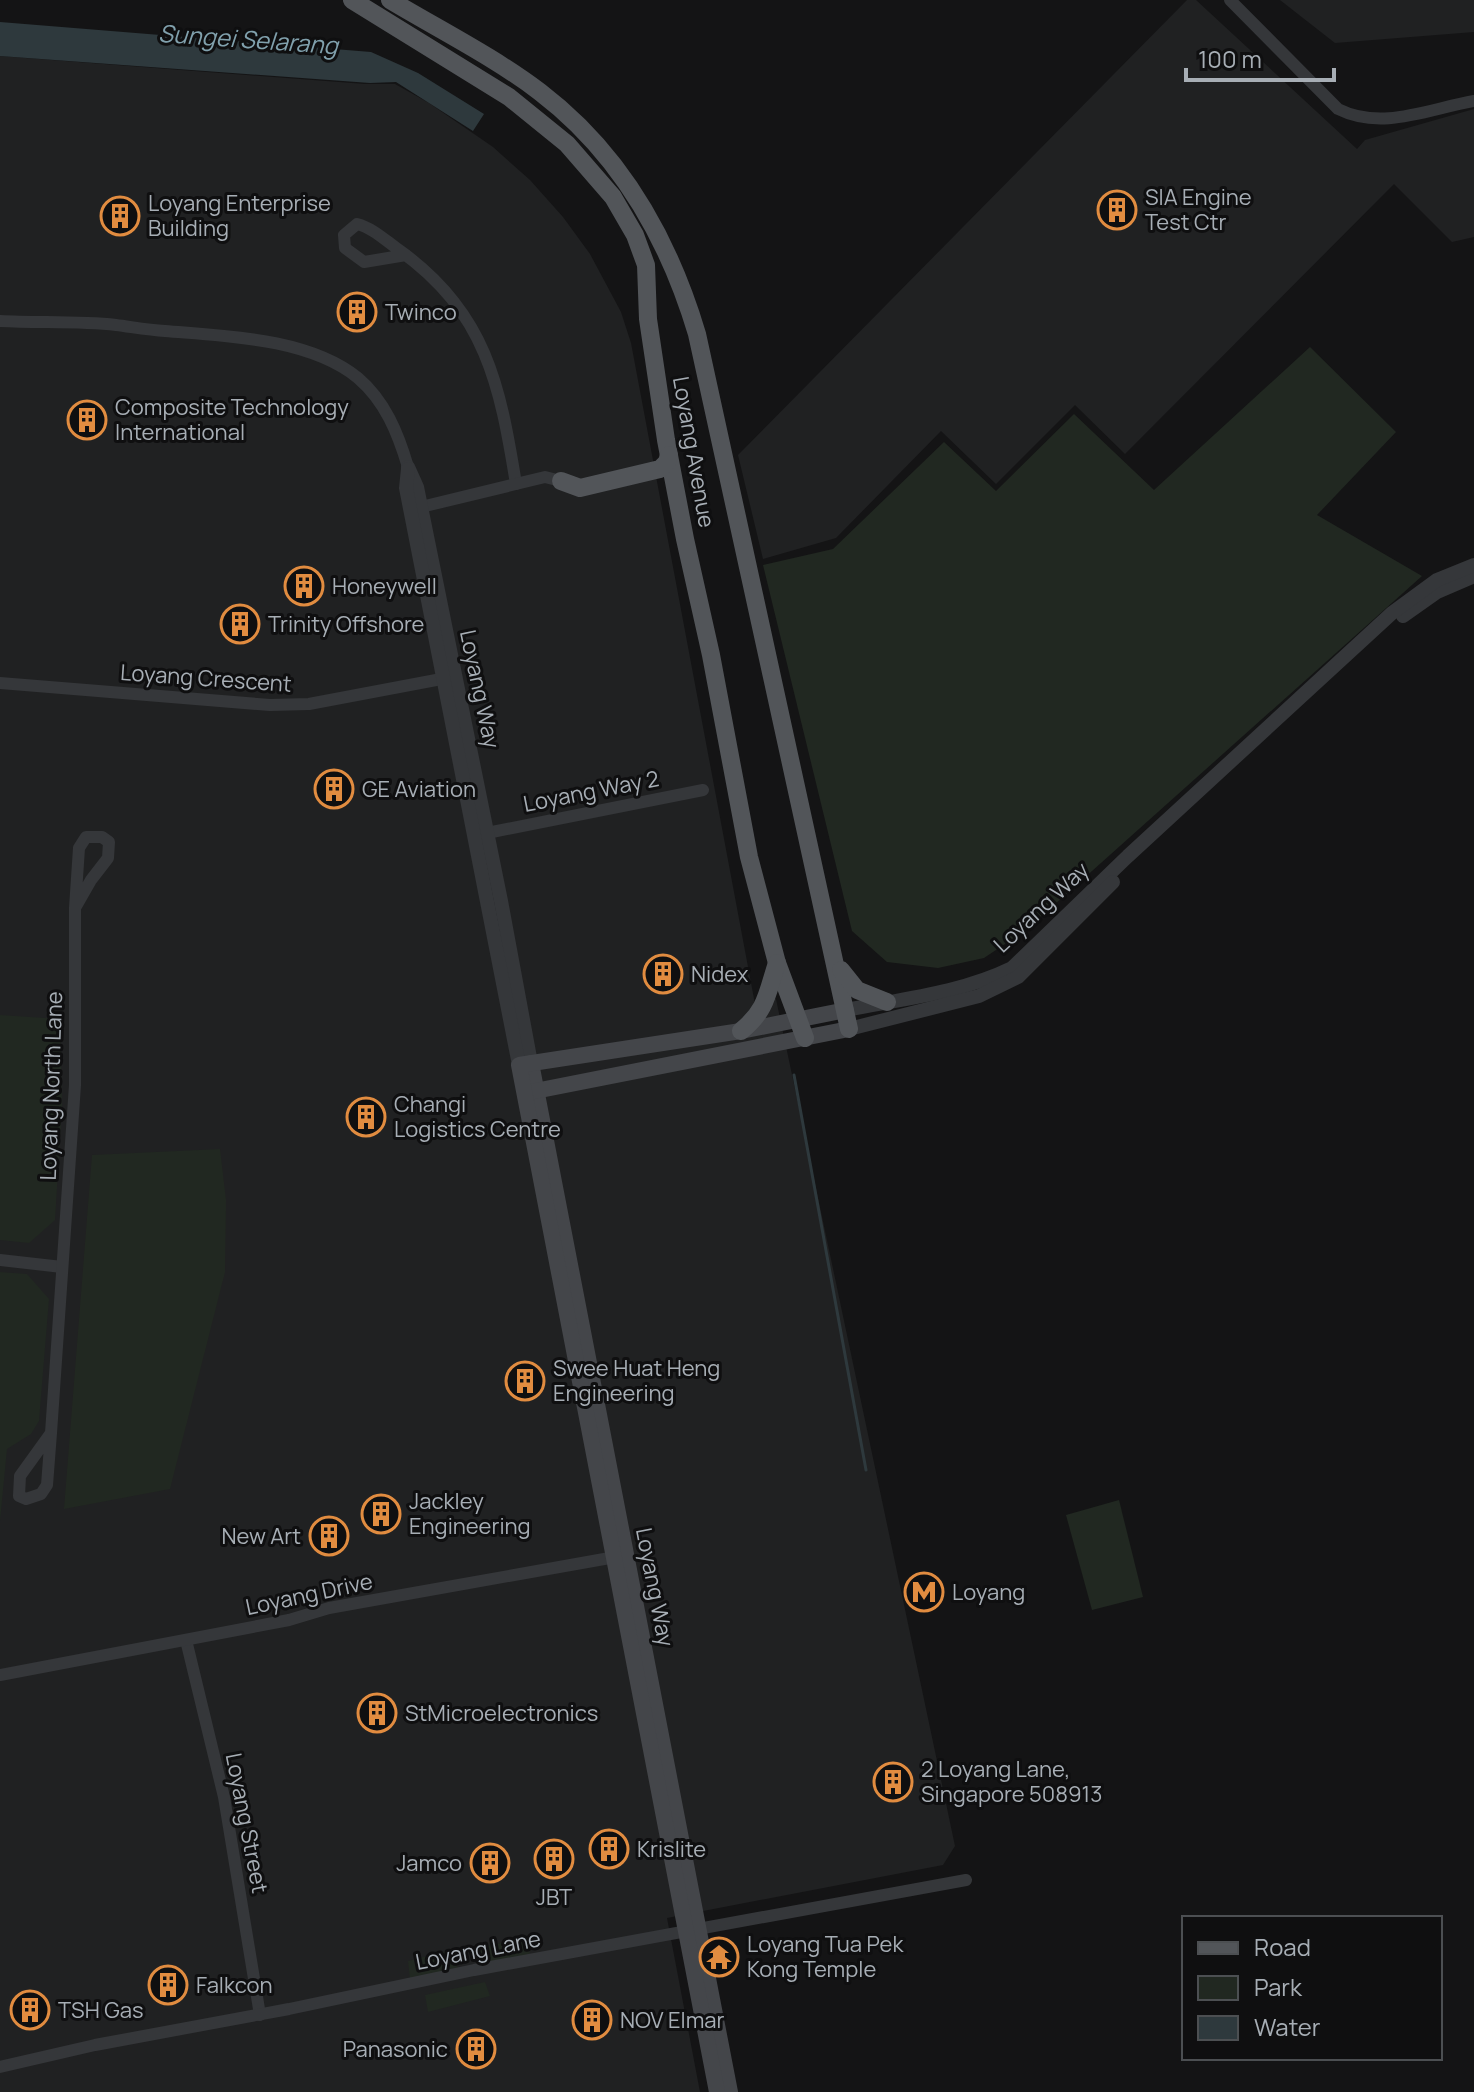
<svg xmlns="http://www.w3.org/2000/svg" width="1474" height="2092" font-family="Manrope,sans-serif">
<style>
.built{fill:#202122}
.green{fill:#212821}
.water{fill:#2e393d}
.lines{fill:none;stroke-linecap:round;stroke-linejoin:round}
.stream{stroke:#2e393d;stroke-width:3}
.minor{stroke:#35373a;stroke-width:12}
.tertiary{stroke:#35373a;stroke-width:14}
.secondary{stroke:#44464a;stroke-width:16}
.primary{stroke:#525559;stroke-width:18}
.labels{text-anchor:middle;stroke-width:6;stroke-linejoin:round;paint-order:stroke}
.poi-label{font-size:22px;fill:#a7aeb5;stroke:#0f0f10;text-anchor:start}
.street-label{font-size:22px;fill:#a7aeb5;stroke:#0f0f10}
.water-label{font-size:24px;font-style:italic;fill:#81a1ad;stroke:#0f0f10}
</style>
<rect width="100%" height="100%" fill="#141415"/>
<g class="built">
<polygon points="1187,0 1196,0 1357,149 1365,140 1474,109 1474,237 1452,242 1394,184 1125,454 1075,405 996,484 941,431 836,538 763,559 738,455"/>
<polygon points="1280,0 1474,0 1474,32 1335,43"/>
<polygon points="0,56 365,84 395,84 429,103 493,147 530,180 563,217 590,254 621,312 631,343 755,1004 776,999 955,1846 943,1865 667,1918 700,2092 0,2092"/>
</g>
<g class="green">
<polygon points="1310,347 1396,432 1317,515 1422,576 1026,930 984,958 938,968 887,962 852,931 763,565 833,549 944,442 996,491 1074,414 1154,490"/>
<polygon points="0,1015 60,1019 62,1105 55,1220 29,1243 0,1240"/>
<polygon points="220,1149 226,1200 225,1272 170,1489 64,1509 92,1155"/>
<polygon points="0,1272 27,1274 49,1299 39,1421 31,1434 7,1449 0,1521"/>
<polygon points="1119,1500 1143,1597 1092,1610 1066,1515"/>
<polygon points="526,1938 530,1954 481,1965 478,1948"/>
<polygon points="454,1949 457,1968 410,1979 408,1961"/>
<polygon points="485,1982 490,1996 428,2012 425,1995"/>
</g>
<polygon class="water" points="0,22 371,52 418,73 484,114 473,131 396,82 370,83 0,56"/>
<g class="lines">
<polyline class="stream" points="794,1075 866,1470"/>
<g class="minor">
<path d="M 1230,0 L 1338,109 C 1382,131 1428,109 1474,101"/>
<path d="M 406,255 L 364,262 L 345,248 L 344,235 L 357,224 C 373,228 386,241 399,250 C 486,312 500,385 516,484"/>
<path d="M 0,321 C 39,323 78,321 116,325 C 132,327 148,330 165,331 C 225,336 309,338 358,378 C 385,401 398,433 408,467"/>
<polyline points="421,507 545,477 561,481"/>
<polyline points="0,683 270,705 309,704 452,677"/>
<polyline points="487,833 703,790"/>
<polyline points="0,1260 62,1267"/>
<polyline points="51,1433 20,1476 19,1496 26,1499 41,1494 47,1485 51,1433 75,1085 75,908 79,848 86,837 102,837 109,842 108,858 91,880 75,908"/>
<polyline points="186,1640 224,1797 260,2015"/>
<polyline points="0,1675 289,1620 329,1608 621,1556"/>
<polyline points="0,2067 95,2045 289,2009 474,1970 966,1880"/>
</g>
<g class="tertiary">
<polyline points="408,467 417,487 501,901 531,1063"/>
<polyline points="408,469 406,488 519,1065"/>
<polyline points="1403,616 1437,592 1474,576"/>
<path d="M 846,1010 C 901,999 961,993 1012,968 L 1128,856 L 1392,613 L 1437,580 L 1474,565"/>
<polyline points="849,1029 979,996 1018,977 1113,882"/>
</g>
<g class="secondary">
<polyline points="531,1063 730,2092"/>
<polyline points="525,1093 849,1029"/>
<polyline points="717,2092 519,1065 741,1031 846,1010"/>
</g>
<g class="primary">
<polyline points="352,0 509,97 567,144 613,197 635,235 646,265 648,319 666,440 685,539 711,655 749,857 777,963 805,1038"/>
<path d="M 390,0 C 440,30 494,57 540,92 C 620,153 669,240 697,334 L 849,1029"/>
<polyline points="561,481 580,488 660,469 667,462 669,455"/>
<polyline points="841,970 857,990 887,1002"/>
<path d="M 741,1031 C 767,1010 767,993 777,963"/>
</g>
</g>
<defs>
<symbol id="building-ring" viewBox="-11 -11 22 22"><circle r="9.5" fill="#0f0f10" stroke="#e18c40" stroke-width="1.5"/><path d="M-4-6H4V6H1V3H-1V6H-4ZM-2.5-4.3h1.7v1.8h-1.7ZM.8-4.3h1.7v1.8H.8ZM-2.5-1h1.7V.8h-1.7ZM.8-1h1.7V.8H.8Z" fill="#e18c40"/></symbol>
<symbol id="metro-ring" viewBox="-11 -11 22 22"><circle r="9.5" fill="#0f0f10" stroke="#e18c40" stroke-width="1.5"/><path d="M-5.5 5V-5H-3L0 0L3-5H5.5V5H3V-.5L0 4L-3-.5V5Z" fill="#e18c40"/></symbol>
<symbol id="temple-ring" viewBox="-11 -11 22 22"><circle r="9.5" fill="#0f0f10" stroke="#e18c40" stroke-width="1.5"/><path d="M0-6L5-2H3V0L6.5 2.5H4V6H1.5V3h-3V6H-4V2.5H-6.5L-3 0V-2H-5Z" fill="#e18c40"/></symbol>
</defs>
<g fill-rule="evenodd">
<use href="#building-ring" x="1095" y="188" width="44" height="44"/>
<use href="#building-ring" x="98" y="194" width="44" height="44"/>
<use href="#building-ring" x="335" y="290" width="44" height="44"/>
<use href="#building-ring" x="65" y="398" width="44" height="44"/>
<use href="#building-ring" x="282" y="564" width="44" height="44"/>
<use href="#building-ring" x="218" y="602" width="44" height="44"/>
<use href="#building-ring" x="312" y="767" width="44" height="44"/>
<use href="#building-ring" x="641" y="952" width="44" height="44"/>
<use href="#building-ring" x="344" y="1095" width="44" height="44"/>
<use href="#building-ring" x="503" y="1359" width="44" height="44"/>
<use href="#building-ring" x="359" y="1492" width="44" height="44"/>
<use href="#building-ring" x="307" y="1514" width="44" height="44"/>
<use href="#metro-ring" x="902" y="1570" width="44" height="44"/>
<use href="#building-ring" x="355" y="1691" width="44" height="44"/>
<use href="#building-ring" x="871" y="1760" width="44" height="44"/>
<use href="#building-ring" x="587" y="1827" width="44" height="44"/>
<use href="#building-ring" x="532" y="1837" width="44" height="44"/>
<use href="#building-ring" x="468" y="1841" width="44" height="44"/>
<use href="#temple-ring" x="697" y="1935" width="44" height="44"/>
<use href="#building-ring" x="146" y="1963" width="44" height="44"/>
<use href="#building-ring" x="8" y="1988" width="44" height="44"/>
<use href="#building-ring" x="570" y="1998" width="44" height="44"/>
<use href="#building-ring" x="454" y="2027" width="44" height="44"/>
</g>
<g class="labels">
<g class="poi-label">
<text x="1145" y="205">SIA Engine<tspan x="1145" dy="25">Test Ctr</tspan></text>
<text x="148" y="211">Loyang Enterprise<tspan x="148" dy="25">Building</tspan></text>
<text x="385" y="320">Twinco</text>
<text x="115" y="415">Composite Technology<tspan x="115" dy="25">International</tspan></text>
<text x="332" y="594">Honeywell</text>
<text x="268" y="632">Trinity Offshore</text>
<text x="362" y="797">GE Aviation</text>
<text x="691" y="982">Nidex</text>
<text x="394" y="1112">Changi<tspan x="394" dy="25">Logistics Centre</tspan></text>
<text x="553" y="1376">Swee Huat Heng<tspan x="553" dy="25">Engineering</tspan></text>
<text x="409" y="1509">Jackley<tspan x="409" dy="25">Engineering</tspan></text>
<text x="301" y="1544" text-anchor="end">New Art</text>
<text x="952" y="1600">Loyang</text>
<text x="405" y="1721">StMicroelectronics</text>
<text x="921" y="1777">2 Loyang Lane,<tspan x="921" dy="25">Singapore 508913</tspan></text>
<text x="637" y="1857">Krislite</text>
<text x="462" y="1871" text-anchor="end">Jamco</text>
<text x="554" y="1905" text-anchor="middle">JBT</text>
<text x="747" y="1952">Loyang Tua Pek<tspan x="747" dy="25">Kong Temple</tspan></text>
<text x="196" y="1993">Falkcon</text>
<text x="58" y="2018">TSH Gas</text>
<text x="620" y="2028">NOV Elmar</text>
<text x="448" y="2057" text-anchor="end">Panasonic</text>
</g>
<g class="street-label">
<text transform="translate(694 452) rotate(80)" y="8">Loyang Avenue</text>
<text transform="translate(206 678) rotate(4)" y="8">Loyang Crescent</text>
<text transform="translate(480 689) rotate(78)" y="8">Loyang Way</text>
<text transform="translate(591 791) rotate(-11)" y="8">Loyang Way 2</text>
<text transform="translate(1041 907) rotate(-43)" y="8">Loyang Way</text>
<text transform="translate(51 1086) rotate(-88)" y="8">Loyang North Lane</text>
<text transform="translate(655 1587) rotate(79)" y="8">Loyang Way</text>
<text transform="translate(309 1594) rotate(-12)" y="8">Loyang Drive</text>
<text transform="translate(247 1823) rotate(79)" y="8">Loyang Street</text>
<text transform="translate(478 1950) rotate(-11)" y="8">Loyang Lane</text>
</g>
<g class="water-label">
<text transform="translate(248 40) rotate(4)" y="8">Sungei Selarang</text>
</g>
</g>
<rect x="1182" y="1916" width="260" height="144" fill="#0f0f10" stroke="#4c4f52" stroke-width="2"/>
<rect x="1198" y="1942" width="40" height="12" fill="#525559" stroke="#4c4f52" stroke-width="2"/>
<text x="1254" y="1956" font-size="24" fill="#a7aeb5">Road</text>
<rect x="1198" y="1976" width="40" height="24" fill="#212821" stroke="#4c4f52" stroke-width="2"/>
<text x="1254" y="1996" font-size="24" fill="#a7aeb5">Park</text>
<rect x="1198" y="2016" width="40" height="24" fill="#2e393d" stroke="#4c4f52" stroke-width="2"/>
<text x="1254" y="2036" font-size="24" fill="#a7aeb5">Water</text>
<path d="M1186 68v12h148v-12" fill="none" stroke="#a7aeb5" stroke-width="4"/>
<text x="1198" y="68" font-size="24" fill="#a7aeb5" stroke="#0f0f10" stroke-width="6" paint-order="stroke">100 m</text>
</svg>
